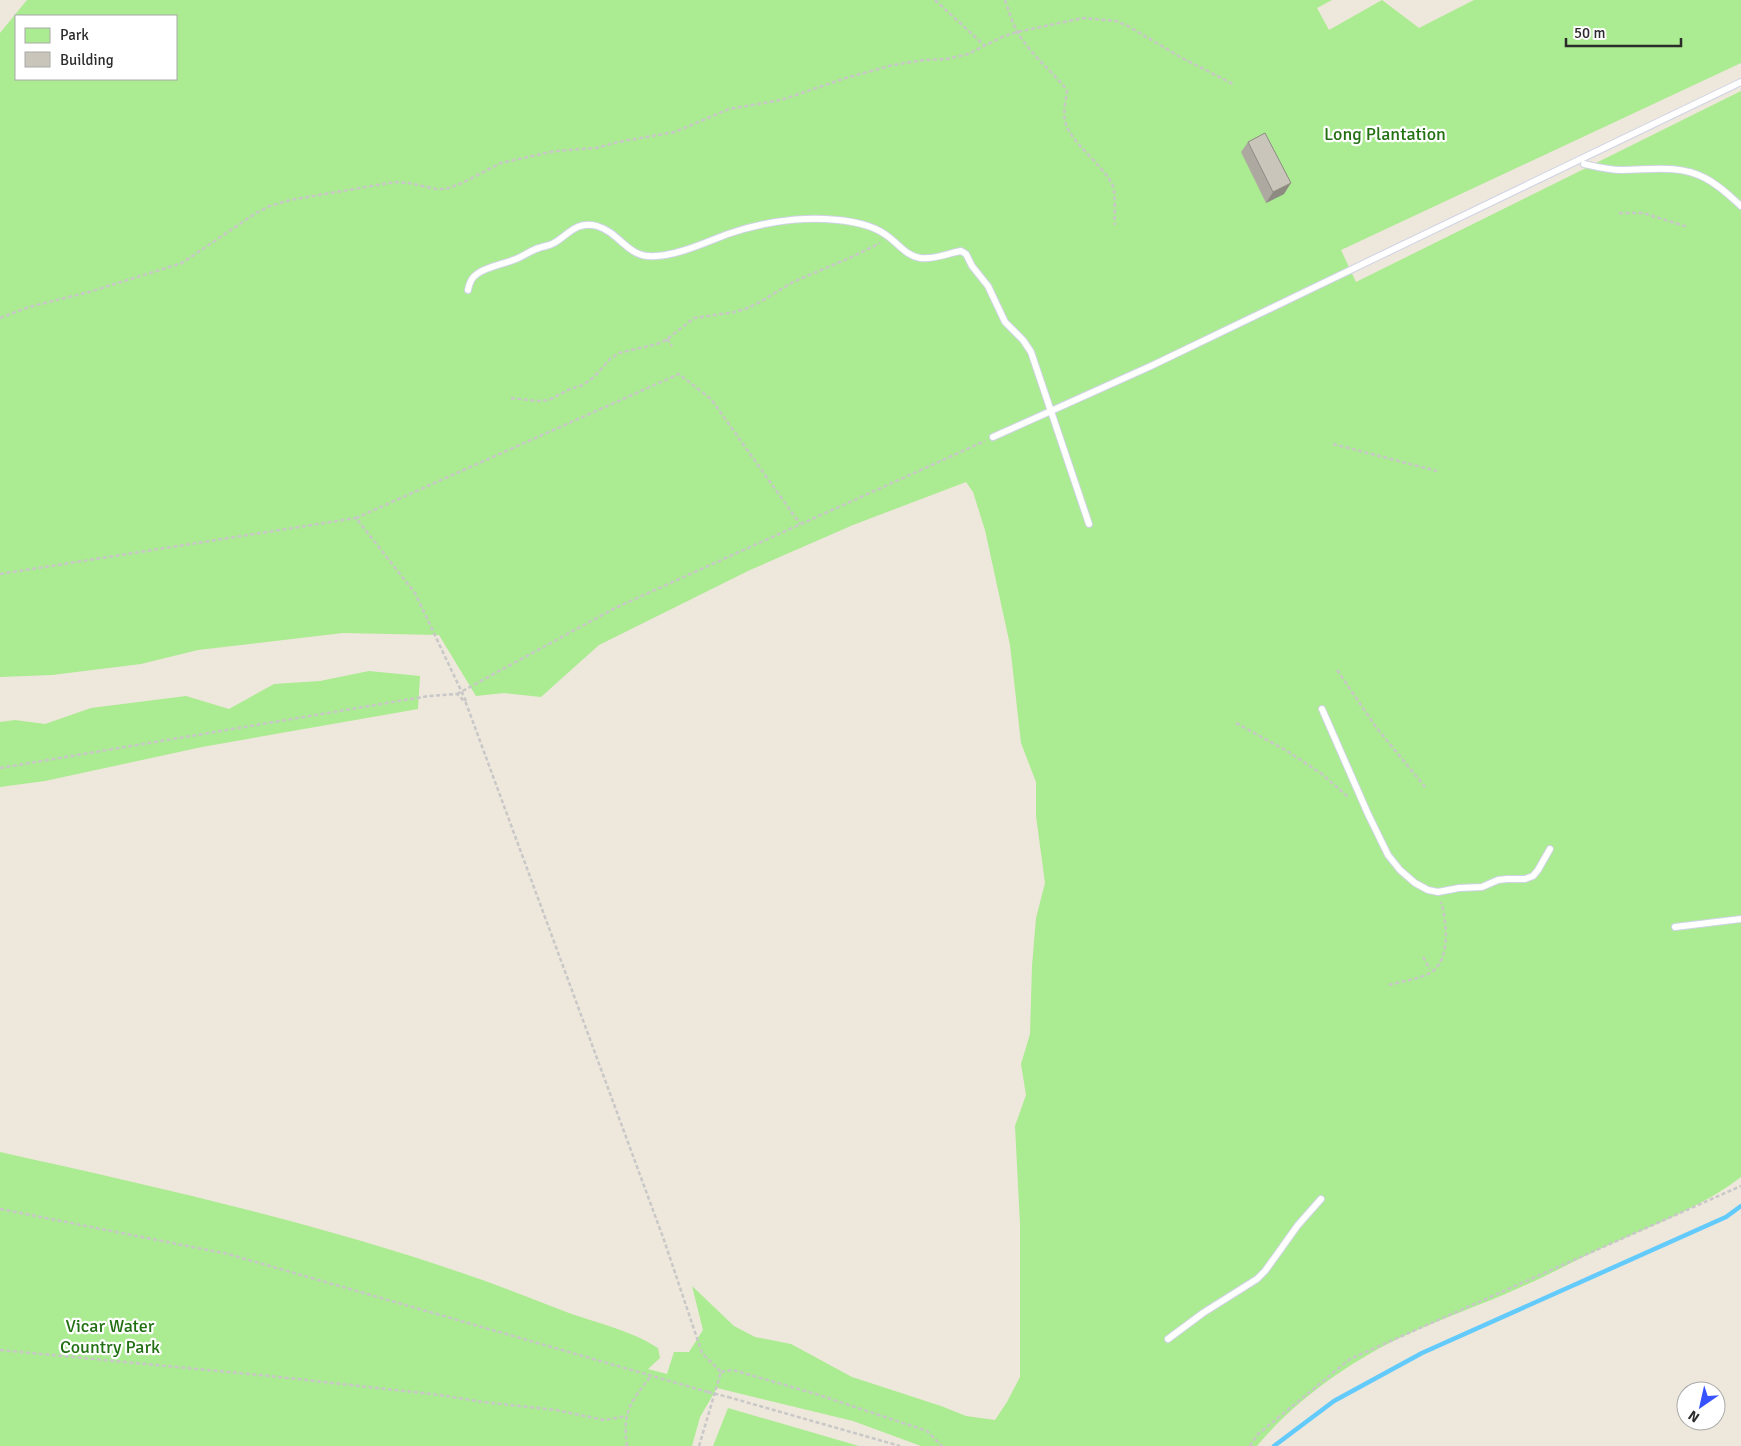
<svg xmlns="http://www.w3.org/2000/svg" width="1741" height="1446" font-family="Signika,sans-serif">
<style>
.green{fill:#abeb91;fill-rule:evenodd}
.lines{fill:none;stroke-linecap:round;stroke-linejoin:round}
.stream{stroke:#62cbfc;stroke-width:4.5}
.lane-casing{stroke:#d0d3e5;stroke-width:8}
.path{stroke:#c8c8c8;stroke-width:2.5;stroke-dasharray:4 2.5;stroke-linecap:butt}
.lane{stroke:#fff;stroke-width:6}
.path-bridge{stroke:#c8c8c8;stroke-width:2.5;stroke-dasharray:4 2.5;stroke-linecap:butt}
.wall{fill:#ada9a0}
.shaded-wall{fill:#8d8a82}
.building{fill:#c9c5ba;stroke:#8d8a82}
.labels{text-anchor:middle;stroke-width:4.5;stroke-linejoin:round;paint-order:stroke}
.park-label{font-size:18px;fill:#217012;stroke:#fff}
</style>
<rect width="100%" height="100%" fill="#eee7db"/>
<g class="green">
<path d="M 27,0 L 1332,0 L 1317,8 L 1329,30 L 1382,0 L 1419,28 L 1474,0 L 1741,0 L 1741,63 L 1341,250 L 1356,282 L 1741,91 L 1741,1177 C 1703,1206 1656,1224 1613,1243 C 1582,1256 1552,1274 1521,1287 C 1484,1304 1445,1317 1408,1334 C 1353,1359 1295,1400 1257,1446 L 921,1446 L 853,1421 L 717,1388 L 700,1417 L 692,1446 L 0,1446 L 0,1152 C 188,1194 378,1236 556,1308 C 590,1322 627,1328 658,1348 L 660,1358 L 648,1369 L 667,1374 L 674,1352 L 689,1352 L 703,1330 L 692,1286 L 734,1326 L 755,1337 L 791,1344 L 852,1377 L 941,1406 L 966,1416 L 995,1420 L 1007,1402 L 1020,1377 L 1020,1224 L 1015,1126 L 1026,1095 L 1021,1064 L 1030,1034 L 1032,966 L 1036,918 L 1045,883 L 1036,816 L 1036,782 L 1021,743 L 1010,645 L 985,530 L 973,492 L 966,482 L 853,525 L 750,570 L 599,645 L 541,697 L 504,693 L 476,696 L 439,635 L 343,633 L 198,650 L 141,664 L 52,675 L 0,677 L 0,33 ZM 16,16 L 176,16 L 176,79 L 16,79 Z"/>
<polygon points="369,671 420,676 418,709 202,747 45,781 0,787 0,722 15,720 45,724 91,708 186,696 229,709 274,684 320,681"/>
<polygon points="728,1408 852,1444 859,1446 713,1446"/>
</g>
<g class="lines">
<polyline class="stream" points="1274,1446 1334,1401 1422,1353 1726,1217 1741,1206"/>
<defs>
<g id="lane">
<path d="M 1584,164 C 1597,167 1609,170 1622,170 C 1650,170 1678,164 1705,178 C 1719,185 1730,196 1741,206"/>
<path d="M 468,290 C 469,284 471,278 477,274 C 486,267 504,264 516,259 C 524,256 531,250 539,248 C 544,246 549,246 554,243 C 568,235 577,220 597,226 C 621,233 627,259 656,256 C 679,255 706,242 728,234 C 756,224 795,217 825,219 C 845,220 870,223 886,235 C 898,243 906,256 920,258 C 934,260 948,253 961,251 L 966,254 L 972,266 L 988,286 L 1005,322 L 1023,340 L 1031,352 L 1089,524"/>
<polyline points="993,437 1151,366 1741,82"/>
<polyline points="1322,709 1368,814 1388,855 1400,870 1415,883 1428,890 1438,892 1459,888 1482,887 1498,880 1507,879 1525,879 1533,876 1538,870 1550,849"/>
<polyline points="1675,927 1741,919"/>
<polyline points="1168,1339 1203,1313 1257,1279 1265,1271 1298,1225 1321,1199"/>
</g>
</defs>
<use href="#lane" class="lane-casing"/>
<g class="path">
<polyline points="935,0 985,46"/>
<path d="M 1005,0 C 1009,11 1012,23 1018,33 C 1031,55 1051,70 1067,90 C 1066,100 1063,111 1065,121 C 1070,143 1103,164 1113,186 C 1116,195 1114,215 1115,225"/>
<polyline points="1619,213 1643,213 1688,227"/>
<polyline points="0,318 29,307 89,292 182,263 256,213 270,206 290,200 395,182 409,183 436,189 446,189 462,183 501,163 555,151 596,148 618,142 675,132 729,109 781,100 846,78 893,65 924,60 947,59 968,54 1002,37 1017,32 1083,18 1116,21 1128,26 1182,58 1233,84"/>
<polyline points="667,339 672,346"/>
<polyline points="511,398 537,401 549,400 570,389 583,385 594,377 610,359 619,353 657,344 666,340 694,318 735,312 748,308 760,302 793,282 854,256 880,243"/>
<polyline points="1333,444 1437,471"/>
<polyline points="0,574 356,518"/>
<polyline points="1337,670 1376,727 1425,787"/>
<polyline points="457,694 615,608 985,441"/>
<polyline points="466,701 415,593 356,518 679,374 711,399 800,524"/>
<polyline points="1236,723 1287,751 1322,774 1348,797"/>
<polyline points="0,768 429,696 457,694 466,703 664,1240 702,1353 721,1372 699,1446"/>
<polyline points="1423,957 1430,969"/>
<path d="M 1389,985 C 1402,981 1417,980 1430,973 C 1451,961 1447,922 1441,902"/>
<polyline points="0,1209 228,1254 708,1392"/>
<polyline points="0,1350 270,1376 440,1395 483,1402 556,1410 604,1420 627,1416"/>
<polyline points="721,1372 733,1370 816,1394 927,1431 942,1446"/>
<polyline points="728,1397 900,1446"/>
<path d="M 627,1446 C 622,1412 631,1401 651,1376"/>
<polyline points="1250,1446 1257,1435 1350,1359 1741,1186"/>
</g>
<use href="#lane" class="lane"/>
<polyline class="path-bridge" points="708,1392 728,1397"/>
</g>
<polygon class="wall" points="1248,142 1284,194 1266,203 1241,152"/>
<polygon class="shaded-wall" points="1291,183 1284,194 1266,203 1273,192"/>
<polygon class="building" points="1265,133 1291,183 1273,192 1248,142"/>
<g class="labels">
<g class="park-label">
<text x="1385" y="140">Long Plantation</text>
<text x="110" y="1332">Vicar Water<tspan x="110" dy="21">Country Park</tspan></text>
</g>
</g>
<rect x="15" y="15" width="162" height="65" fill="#ffffff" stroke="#aaaaaa"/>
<rect x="25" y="28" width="25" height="15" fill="#abeb91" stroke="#aaaaaa"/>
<text x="60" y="40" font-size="15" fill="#2b2b2b">Park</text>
<rect x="25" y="52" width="25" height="15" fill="#c9c5ba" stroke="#aaaaaa"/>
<text x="60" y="65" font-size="15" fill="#2b2b2b">Building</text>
<g transform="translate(1701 1406) rotate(214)"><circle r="24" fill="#ffffff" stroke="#aaaaaa"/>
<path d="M0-4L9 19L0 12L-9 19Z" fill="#3752ff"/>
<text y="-8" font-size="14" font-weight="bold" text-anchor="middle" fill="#2b2b2b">N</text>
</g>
<path d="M1566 38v8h115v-8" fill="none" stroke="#2b2b2b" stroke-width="2.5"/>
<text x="1574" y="38" font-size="15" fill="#2b2b2b" stroke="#ffffff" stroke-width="4" paint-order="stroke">50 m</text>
</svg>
